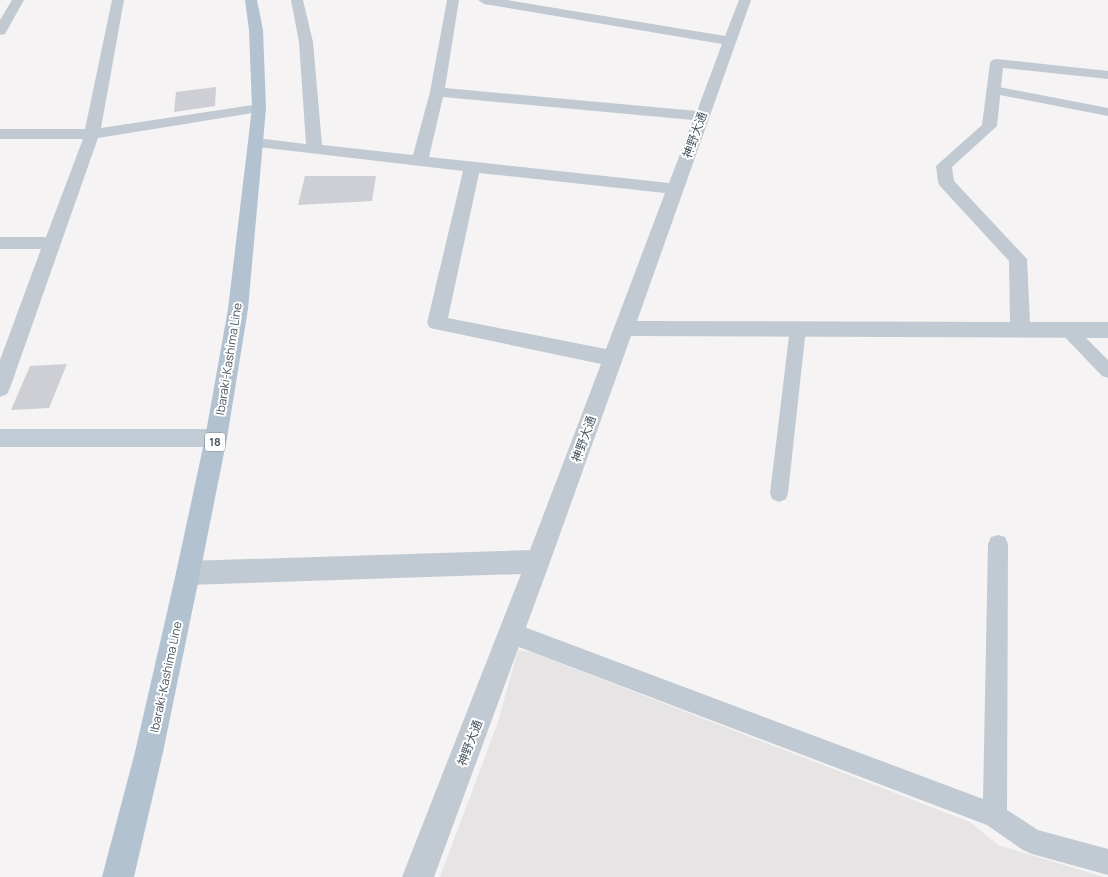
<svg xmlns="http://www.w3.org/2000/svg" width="1108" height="877" font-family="Manrope,'Noto Sans JP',sans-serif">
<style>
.education{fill:#e6e4e5}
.building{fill:#cdcfd5}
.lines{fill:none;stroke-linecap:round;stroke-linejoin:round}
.lane{fill:#c1cad2;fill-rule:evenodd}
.street{fill:#c1cad2;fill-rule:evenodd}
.secondary{fill:#c1cbd6;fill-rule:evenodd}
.primary{fill:#b3c2d1;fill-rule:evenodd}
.labels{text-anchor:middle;stroke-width:4;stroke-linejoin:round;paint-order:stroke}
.shield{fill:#fff;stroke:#808990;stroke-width:1}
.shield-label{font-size:11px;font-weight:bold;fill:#4a5661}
.street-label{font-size:12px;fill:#4a5661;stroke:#fff}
</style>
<rect width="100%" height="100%" fill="#f5f3f3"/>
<polygon class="education" points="518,650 534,653 970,822 998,845 1104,877 440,877 497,725"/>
<g class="building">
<polygon points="216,87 215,106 174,112 176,92"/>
<polygon points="305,176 376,176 372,201 298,205"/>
<polygon points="67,364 49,408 11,410 30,366"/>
</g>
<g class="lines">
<g class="lane">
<polygon points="994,86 1108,108 1108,116 990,93 988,90 990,87"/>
<polygon points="798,322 804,324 806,328 788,493 786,499 779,502 772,499 770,493 790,328 792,324"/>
<polygon points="1067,323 1073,325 1108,360 1108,378 1102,376 1061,333 1059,329 1061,325"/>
<polygon points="998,535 1005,537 1008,544 1007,810 1038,830 1108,849 1108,875 1032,854 1023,850 987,825 511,644 503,641 500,633 503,625 511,622 983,799 988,544 991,537"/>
</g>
<g class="street">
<polygon points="12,0 24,0 5,34 0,35 0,20"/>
<polygon points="112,0 124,0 101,128 259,104 264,105 266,108 264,111 259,112 98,138 10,388 7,394 0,397 0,360 41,249 0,249 0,237 46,237 83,139 0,139 0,129 85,129"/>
<path d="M 291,0 L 303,0 L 313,42 L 322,145 L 413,155 L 430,92 L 447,0 L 459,0 L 445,88 L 697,111 L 722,44 L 484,4 L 478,0 L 507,0 L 725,36 L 739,0 L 751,0 L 637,321 L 1010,322 L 1009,261 L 940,186 L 938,182 L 936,166 L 982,125 L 990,63 L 992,60 L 997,59 L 1108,71 L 1108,79 L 1003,68 L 997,126 L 952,167 L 954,181 L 1027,259 L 1030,322 L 1108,322 L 1108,338 L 631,336 L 550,562 L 434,877 L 402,877 L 521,574 L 188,585 L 179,582 L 176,573 L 179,564 L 188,561 L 530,550 L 601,364 L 430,328 L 427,323 L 463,171 L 250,146 L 248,143 L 250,140 L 256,138 L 306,144 L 299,42 ZM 443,97 L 693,120 L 669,183 L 429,157 ZM 479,173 L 665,193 L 606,349 L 448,318 Z"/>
</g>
<polygon class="secondary" points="0,429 216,429 224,431 227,438 224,445 216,447 0,447"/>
<polygon class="primary" points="245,0 257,0 263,30 266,108 248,309 227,438 200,573 163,752 134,877 102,877 135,752 176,573 205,438 228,309 252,108 249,30"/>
</g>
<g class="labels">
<rect class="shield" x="205" y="433" width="20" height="18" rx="3"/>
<g class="shield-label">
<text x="215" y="446">18</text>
</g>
<g class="street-label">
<text transform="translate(695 135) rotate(-70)" y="4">神野大通</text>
<text transform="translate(229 359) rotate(-81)" y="4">Ibaraki-Kashima Line</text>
<text transform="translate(584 439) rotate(-70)" y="4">神野大通</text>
<text transform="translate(166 677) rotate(-78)" y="4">Ibaraki-Kashima Line</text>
<text transform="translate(470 743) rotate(-69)" y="4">神野大通</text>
</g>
</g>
</svg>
